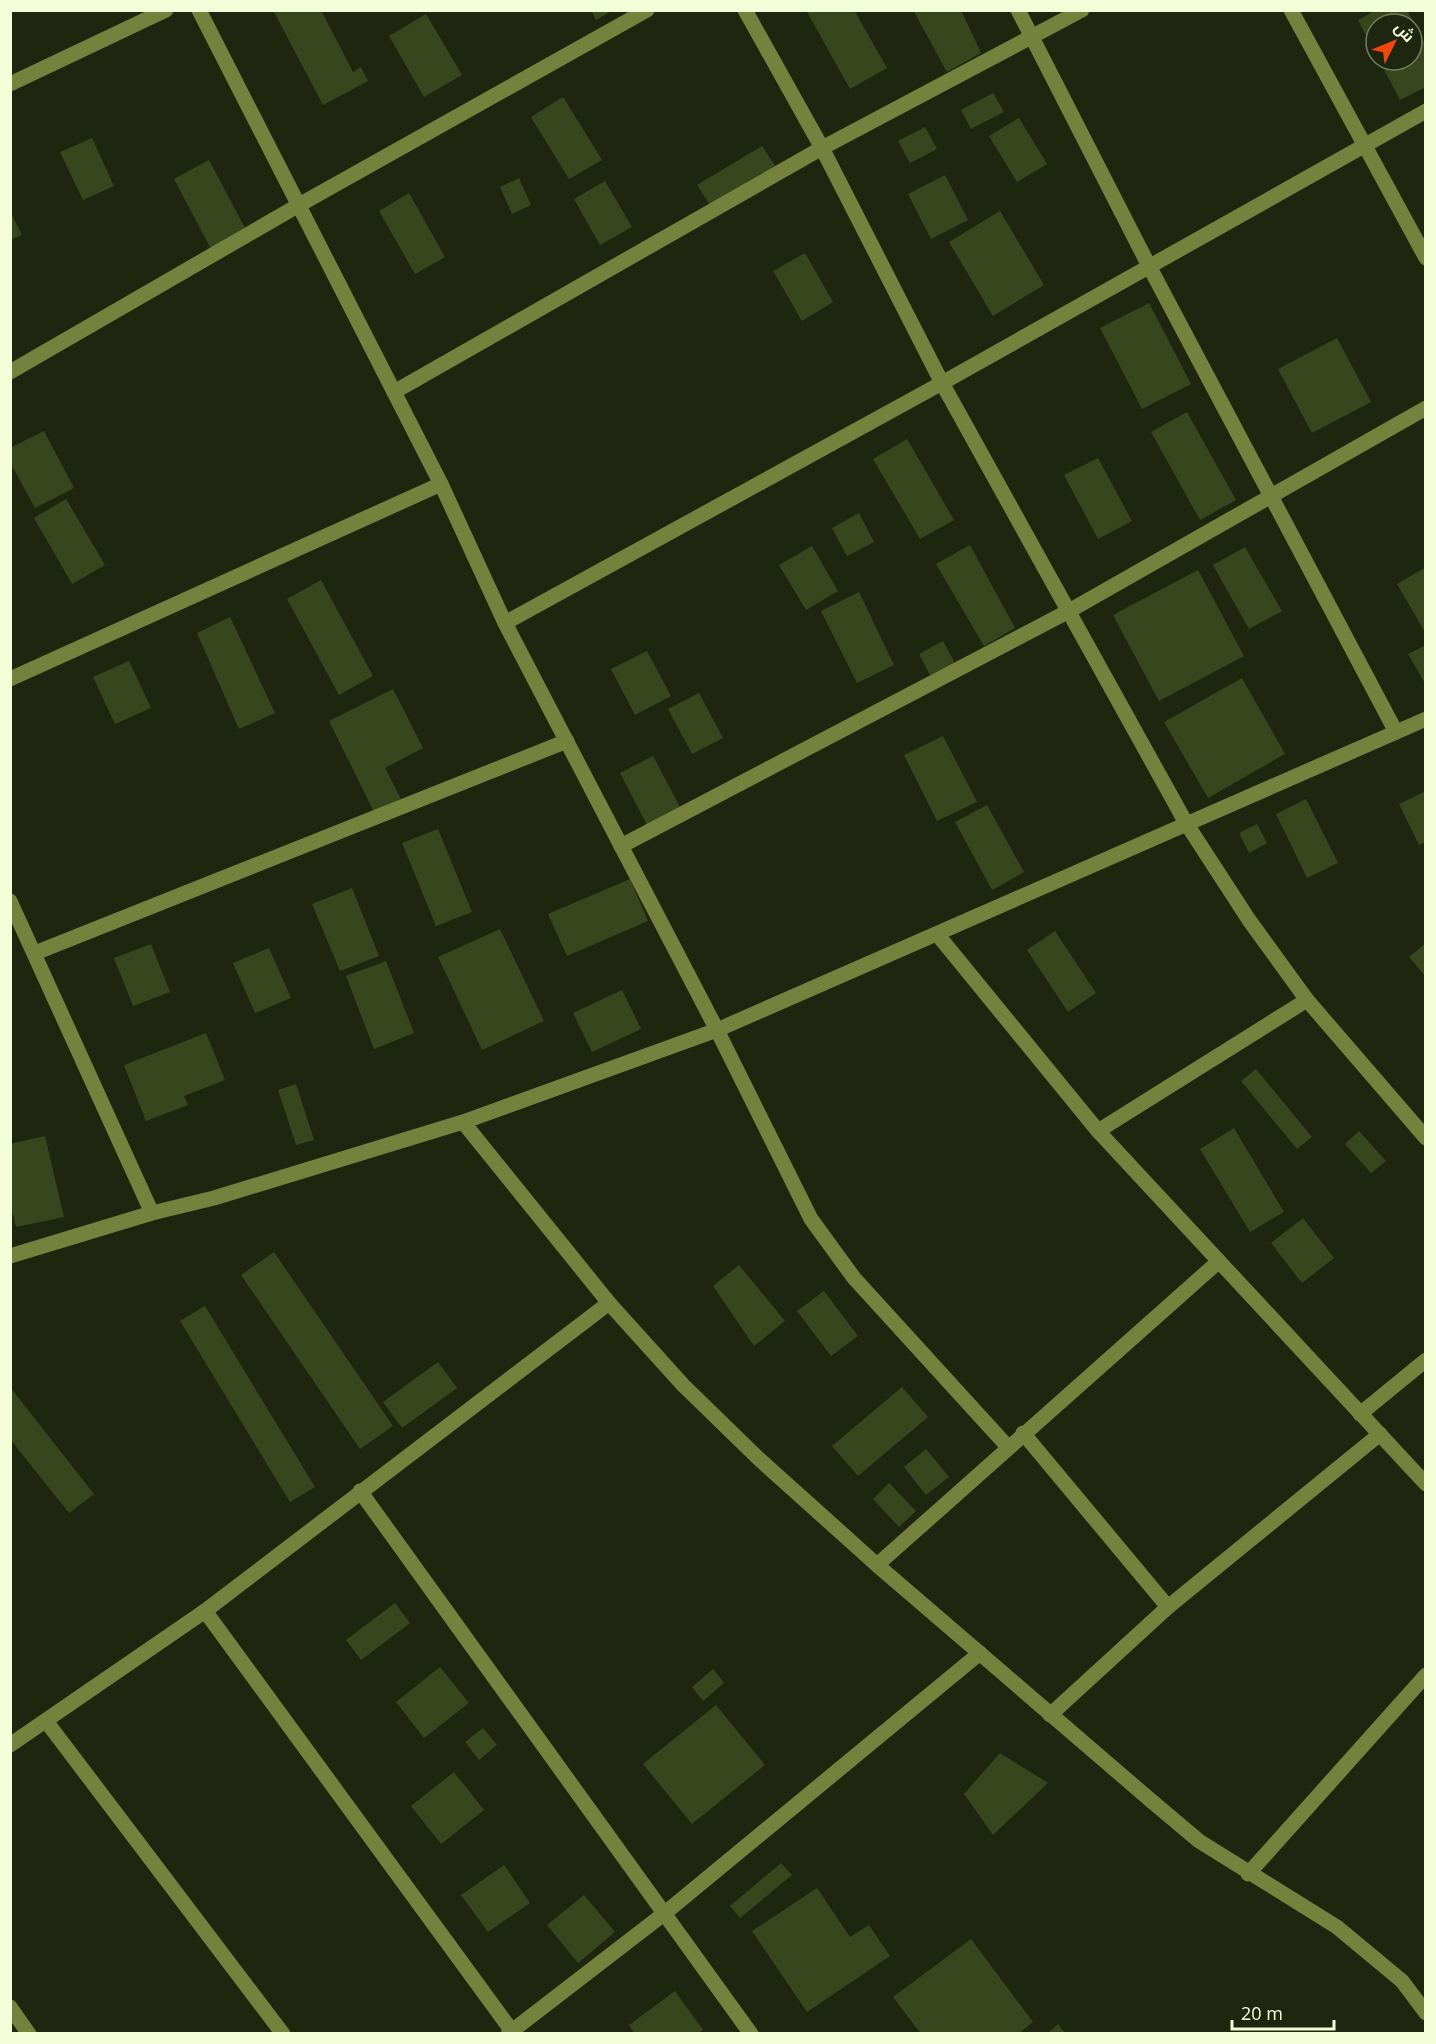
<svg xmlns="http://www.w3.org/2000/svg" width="1436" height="2044" font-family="'Open Sans',Cairo,sans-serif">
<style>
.building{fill:#38461d}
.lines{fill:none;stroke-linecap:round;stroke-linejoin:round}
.minor{stroke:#75823e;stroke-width:15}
</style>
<rect width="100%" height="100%" fill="#1f2610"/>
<g class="building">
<polygon points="273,10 321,10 353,72 361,67 368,81 323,105"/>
<polygon points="591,10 613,10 596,20"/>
<polygon points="806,10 854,10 887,68 850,89"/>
<polygon points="913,10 961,10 981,53 947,72"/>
<polygon points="1377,10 1407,10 1426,46 1426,87 1400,100 1379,60 1412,60 1412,24 1376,24 1376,54 1358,20"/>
<polygon points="426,14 462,75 424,97 389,36"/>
<polygon points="993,93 1004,112 971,129 961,110"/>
<polygon points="563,97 602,160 569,179 531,117"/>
<polygon points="1019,118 1047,164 1017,182 989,136"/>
<polygon points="925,127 937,149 910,163 898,141"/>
<polygon points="92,138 114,186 83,200 60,152"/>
<polygon points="762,146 775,166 710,205 697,185"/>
<polygon points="209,160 246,230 211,249 174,179"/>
<polygon points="945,175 968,220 931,239 908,194"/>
<polygon points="519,178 531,205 512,214 500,187"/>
<polygon points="605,181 632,227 600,245 574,199"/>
<polygon points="409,193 445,257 415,274 379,211"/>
<polygon points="10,211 22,235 10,240"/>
<polygon points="1000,211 1044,285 993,316 949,242"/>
<polygon points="805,253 833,302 802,321 773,271"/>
<polygon points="1149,303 1191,384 1142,409 1100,328"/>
<polygon points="1337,338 1371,402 1312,433 1278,369"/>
<polygon points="1187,412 1236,500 1200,520 1151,432"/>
<polygon points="44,431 74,488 35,508 10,462 10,448"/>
<polygon points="907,439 954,520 920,539 873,459"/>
<polygon points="1098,458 1132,521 1098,539 1064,475"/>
<polygon points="66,499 105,565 72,584 34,518"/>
<polygon points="859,513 874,542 847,556 832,528"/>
<polygon points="970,545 1015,628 984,646 936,564"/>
<polygon points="812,546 838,591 806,610 779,565"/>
<polygon points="1245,547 1282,611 1249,629 1213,565"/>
<polygon points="1426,567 1426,634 1397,584"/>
<polygon points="1198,570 1244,656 1159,701 1113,615"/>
<polygon points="321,580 373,676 339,695 287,599"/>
<polygon points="859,592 894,665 857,683 821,611"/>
<polygon points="230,617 275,713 239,729 197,633"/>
<polygon points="943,641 955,663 930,675 919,654"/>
<polygon points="1426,645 1426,685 1408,654"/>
<polygon points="647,651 671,696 635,715 611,669"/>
<polygon points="129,661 151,708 115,724 93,677"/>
<polygon points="1242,678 1285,754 1208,798 1164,722"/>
<polygon points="393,689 423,748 385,768 401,799 374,812 329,721"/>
<polygon points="699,693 723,738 692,754 668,709"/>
<polygon points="943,736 977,802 937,821 904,755"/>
<polygon points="653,756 680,807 647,825 620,773"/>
<polygon points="1426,791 1426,842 1419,845 1399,804"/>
<polygon points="1306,799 1338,863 1307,878 1276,814"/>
<polygon points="987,805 1024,872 992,890 955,822"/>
<polygon points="1257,824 1267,843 1249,853 1239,833"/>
<polygon points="438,829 472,912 436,926 402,843"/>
<polygon points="630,879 648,921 567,956 548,914"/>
<polygon points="352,888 379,956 340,971 312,904"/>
<polygon points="500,929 544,1021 482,1050 438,957"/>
<polygon points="1055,931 1096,993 1068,1012 1027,950"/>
<polygon points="1426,943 1426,977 1409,957"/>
<polygon points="151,944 170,992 133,1006 114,958"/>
<polygon points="269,948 291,998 255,1013 233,963"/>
<polygon points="386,961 414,1033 374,1049 346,976"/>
<polygon points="622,990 641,1029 592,1052 573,1013"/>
<polygon points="206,1033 225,1080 184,1096 188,1105 146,1121 124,1065"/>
<polygon points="1256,1069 1312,1137 1297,1149 1241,1081"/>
<polygon points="296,1084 314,1140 296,1145 278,1090"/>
<polygon points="1234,1128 1284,1212 1250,1232 1200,1149"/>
<polygon points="1359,1131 1386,1161 1371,1173 1345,1144"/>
<polygon points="45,1136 64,1217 16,1227 10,1203 10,1144"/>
<polygon points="1303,1218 1334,1258 1302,1283 1271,1243"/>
<polygon points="274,1252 393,1426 360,1449 241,1275"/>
<polygon points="739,1265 785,1321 754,1346 713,1286"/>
<polygon points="824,1291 858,1336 831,1356 797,1311"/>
<polygon points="205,1306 315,1487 290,1502 180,1321"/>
<polygon points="438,1362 457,1388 402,1428 383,1402"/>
<polygon points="10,1387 94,1494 69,1513 10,1439"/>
<polygon points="902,1387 928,1417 858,1476 832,1446"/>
<polygon points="926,1449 949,1477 926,1495 904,1467"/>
<polygon points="889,1483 916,1511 899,1527 873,1499"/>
<polygon points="395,1603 410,1623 361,1660 346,1640"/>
<polygon points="440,1667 469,1703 424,1738 396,1702"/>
<polygon points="713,1669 724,1683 703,1701 692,1687"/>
<polygon points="716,1705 765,1765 692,1824 643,1764"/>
<polygon points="483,1728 497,1745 479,1760 465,1742"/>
<polygon points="1000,1753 1048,1783 993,1835 964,1794"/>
<polygon points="454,1772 484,1810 441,1844 411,1806"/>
<polygon points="781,1863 792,1875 740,1918 730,1906"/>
<polygon points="504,1865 530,1903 488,1932 461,1895"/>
<polygon points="817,1888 850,1937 869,1925 890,1956 807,2012 752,1931"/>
<polygon points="584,1895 615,1932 578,1963 547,1925"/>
<polygon points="971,1939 1033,2022 1018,2034 921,2034 893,1997"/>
<polygon points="675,1991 703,2030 698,2034 635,2034 629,2025"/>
<polygon points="1058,2024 1066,2034 1047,2034"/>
</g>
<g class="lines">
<g class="minor">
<polyline points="199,10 441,484 505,623 717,1030 811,1219 854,1278 1008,1447"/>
<polyline points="745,10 822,148 942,383 1186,823 1249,920 1307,1000 1426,1138"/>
<polyline points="1018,10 1149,266 1396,732"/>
<polyline points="1291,10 1426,258"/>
<polyline points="10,84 166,10"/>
<polyline points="10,372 299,205 647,10"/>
<polyline points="394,392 822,148 1082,10"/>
<polyline points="505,623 942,383 1426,111"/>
<polyline points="10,679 441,484"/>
<polyline points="621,846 1069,611 1426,408"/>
<polyline points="10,901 152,1213"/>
<polyline points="937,934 1098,1131 1426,1484"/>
<polyline points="35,953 567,741"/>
<polyline points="463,1122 609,1303 683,1385 758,1458 877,1565 1148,1798 1199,1841 1337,1927 1402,1981 1426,2013"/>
<polyline points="1098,1131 1307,1000"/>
<polyline points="10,1256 152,1213 214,1198 463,1122 717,1030 1426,719"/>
<polyline points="1360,1414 1426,1360"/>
<polyline points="1023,1433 1168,1607"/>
<polyline points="360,1491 751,2034"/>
<polyline points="877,1565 1218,1262"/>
<polyline points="205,1611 514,2034"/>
<polyline points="1050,1715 1168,1607 1380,1434"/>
<polyline points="46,1721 283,2034"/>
<polyline points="10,1745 205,1611 609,1303"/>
<polyline points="1248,1874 1426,1675"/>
<polyline points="10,2007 29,2034"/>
<polyline points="508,2034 665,1913 980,1653"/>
</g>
</g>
<rect width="1436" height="2044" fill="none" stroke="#f3fdd7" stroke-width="24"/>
<g transform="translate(1394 42) rotate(47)"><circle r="28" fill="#1f2610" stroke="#747c60" stroke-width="1.5"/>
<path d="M0-4.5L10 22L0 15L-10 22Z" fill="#f2460e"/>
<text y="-9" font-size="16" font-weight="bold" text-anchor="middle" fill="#f3fdd7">ش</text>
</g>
<path d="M1232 2020v9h102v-9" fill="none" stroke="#f3fdd7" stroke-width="3"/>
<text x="1241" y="2020" font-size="18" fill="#f3fdd7" stroke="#1f2610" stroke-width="4.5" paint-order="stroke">20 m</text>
</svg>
